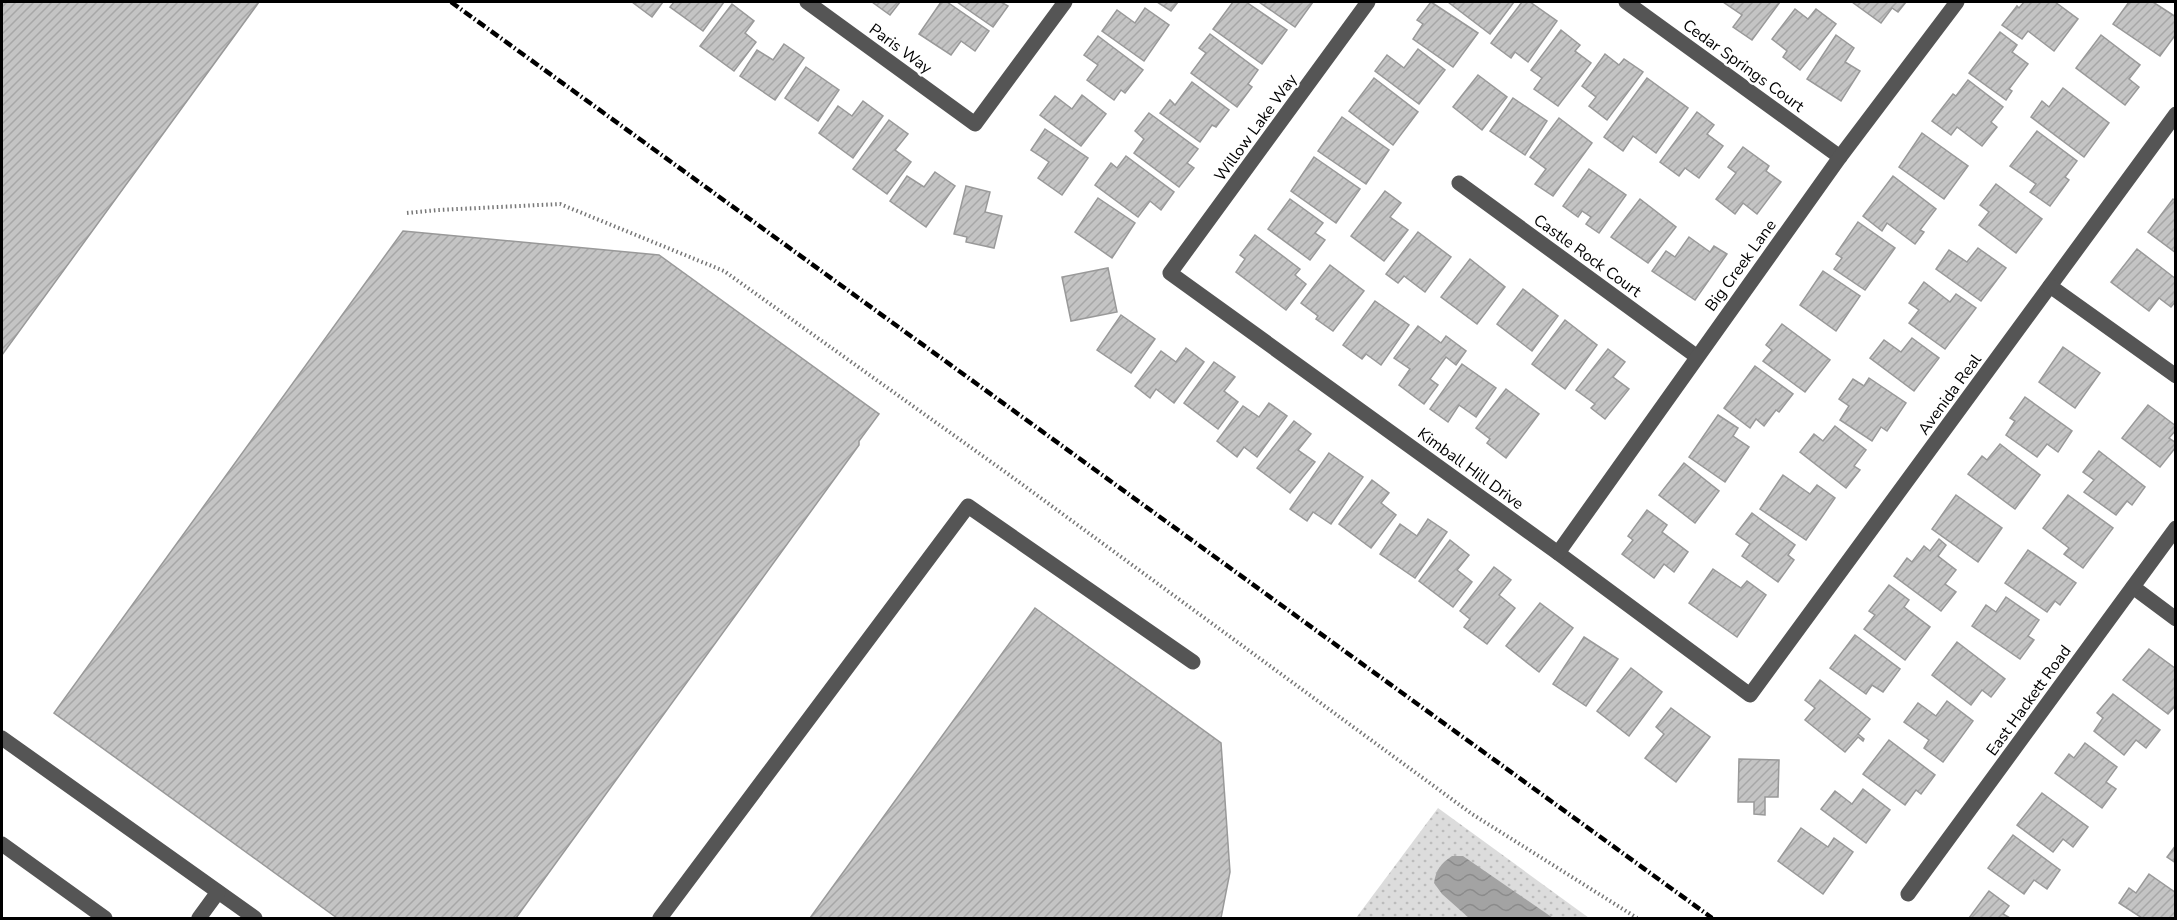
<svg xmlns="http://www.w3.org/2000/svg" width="2177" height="920" font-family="'Nunito Sans',sans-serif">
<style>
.grass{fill:url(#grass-dots)}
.water{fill:url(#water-waves)}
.building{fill:url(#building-hatch);stroke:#999;stroke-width:1.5}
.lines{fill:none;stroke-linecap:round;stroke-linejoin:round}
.path{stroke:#777;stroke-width:4;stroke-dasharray:1.5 3;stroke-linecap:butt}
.minor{stroke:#555;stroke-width:15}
.rail{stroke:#000;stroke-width:4.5;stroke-dasharray:9 3 1.5 3;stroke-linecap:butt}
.labels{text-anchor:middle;stroke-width:5;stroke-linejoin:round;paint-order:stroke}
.street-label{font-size:16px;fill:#000;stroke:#fff}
</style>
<defs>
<pattern id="grass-dots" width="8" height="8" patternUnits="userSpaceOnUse" patternTransform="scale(1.5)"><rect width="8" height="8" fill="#dcdcdc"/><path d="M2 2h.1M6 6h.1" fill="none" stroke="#bbb" stroke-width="1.8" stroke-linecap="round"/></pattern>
<pattern id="water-waves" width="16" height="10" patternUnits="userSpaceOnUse" patternTransform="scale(1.5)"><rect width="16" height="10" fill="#a3a3a3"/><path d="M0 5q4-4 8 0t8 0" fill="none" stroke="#8b8b8b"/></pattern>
<pattern id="building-hatch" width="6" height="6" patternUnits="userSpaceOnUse" patternTransform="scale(1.5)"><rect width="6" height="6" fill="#c4c4c4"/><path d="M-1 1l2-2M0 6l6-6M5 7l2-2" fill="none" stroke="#a7a7a7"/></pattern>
</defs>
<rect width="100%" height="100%" fill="#fff"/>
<polygon class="grass" points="1438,808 1589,918 1356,918"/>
<path class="water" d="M 1452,856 L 1463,856 L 1553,918 L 1469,918 L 1442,894 L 1434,883 C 1436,870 1440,864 1452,856 Z"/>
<g class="building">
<polygon points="2,2 259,2 2,355"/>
<polygon points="632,2 663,2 652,17"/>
<polygon points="674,2 724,2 703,31 670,7"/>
<polygon points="872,2 900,2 890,15"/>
<polygon points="941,2 947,2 989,31 975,51 961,41 951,55 919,34"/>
<polygon points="957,2 1001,2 1008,6 993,27"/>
<polygon points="1157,2 1178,2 1171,11"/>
<polygon points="1233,2 1246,2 1287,30 1262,64 1213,29"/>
<polygon points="1259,2 1313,2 1295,27"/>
<polygon points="1431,2 1478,33 1453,67 1413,39 1423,24 1417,20"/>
<polygon points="1448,2 1514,2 1490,34"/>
<polygon points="1522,2 1530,2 1557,21 1528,62 1515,52 1511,58 1491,43"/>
<polygon points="1723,2 1780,2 1752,40 1733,27 1742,15"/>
<polygon points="1852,2 1906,2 1898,12 1892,8 1881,23"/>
<polygon points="2024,2 2055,2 2078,19 2054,51 2028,31 2022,39 2002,25 2017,6 2019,8"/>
<polygon points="2129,2 2153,2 2176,17 2176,34 2160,56 2113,24"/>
<polygon points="732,4 754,21 745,33 756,42 734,71 700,46"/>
<polygon points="1145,8 1169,25 1144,61 1102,31 1117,10 1135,23"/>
<polygon points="1795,9 1808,19 1816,9 1836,24 1800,70 1783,57 1787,51 1772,39"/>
<polygon points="1561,30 1580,45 1575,51 1591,63 1558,106 1534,89 1542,78 1531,70"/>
<polygon points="2000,32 2017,45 2012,52 2028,64 2009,89 2012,91 2006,100 1969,73"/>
<polygon points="1210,34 1258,70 1248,84 1252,87 1237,107 1191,73 1206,53 1199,48"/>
<polygon points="1836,35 1854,48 1845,62 1860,71 1841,101 1807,79"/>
<polygon points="2101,35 2140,65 2129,79 2139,87 2125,105 2076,68"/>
<polygon points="1098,36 1143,70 1125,93 1121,90 1114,100 1087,80 1098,65 1084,55"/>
<polygon points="784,44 804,58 775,100 740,76 757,50 773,60"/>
<polygon points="1418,49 1445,70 1419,104 1375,71 1387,55 1404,68"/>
<polygon points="1605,54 1619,65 1624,59 1643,72 1607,120 1589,106 1596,97 1582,86"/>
<polygon points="806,67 839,90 818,121 785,98"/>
<polygon points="1478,75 1507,97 1482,130 1453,107"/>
<polygon points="1374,78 1418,112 1393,145 1349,111"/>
<polygon points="1647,78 1688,108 1656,153 1633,136 1623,151 1604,137"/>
<polygon points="1968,80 2003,107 1991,122 1997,127 1982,146 1957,127 1951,135 1932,121 1953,94 1956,96"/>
<polygon points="1192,82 1229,110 1216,127 1212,125 1200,142 1160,113 1170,100 1175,105"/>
<polygon points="2063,88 2109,123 2084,157 2031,117 2042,101 2049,107"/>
<polygon points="1082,95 1106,114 1081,146 1040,115 1055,96 1072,109"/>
<polygon points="1513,98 1547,121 1525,155 1490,131"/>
<polygon points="863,101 883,116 853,158 819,133 838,106 852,116"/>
<polygon points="1697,112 1714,125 1707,134 1723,146 1699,178 1685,168 1679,176 1660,162"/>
<polygon points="1149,113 1198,149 1187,163 1194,168 1179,187 1134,153 1144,139 1135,131"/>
<polygon points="1342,117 1389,150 1366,184 1318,151"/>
<polygon points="1559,118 1592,143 1553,196 1535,184 1546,169 1530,157"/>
<polygon points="889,120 908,134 895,150 911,162 887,194 853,169"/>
<polygon points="1045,129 1088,158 1062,195 1038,178 1049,162 1031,150"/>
<polygon points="2037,131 2077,161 2065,177 2069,180 2050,206 2030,192 2036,184 2010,166"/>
<polygon points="1922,133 1968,166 1944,199 1899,167"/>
<polygon points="1743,147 1769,166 1766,171 1781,182 1757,214 1743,203 1735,214 1716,199 1736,173 1728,167"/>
<polygon points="1126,156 1174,192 1161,210 1150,201 1138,217 1095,185 1111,163 1117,168"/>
<polygon points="1314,157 1360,189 1336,223 1291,191"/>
<polygon points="1589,169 1626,195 1599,233 1586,224 1591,217 1582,211 1578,217 1563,206"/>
<polygon points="935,172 955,186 926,227 890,201 907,176 924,187"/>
<polygon points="1893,176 1936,209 1920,230 1924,232 1915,244 1887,223 1882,231 1863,216"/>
<polygon points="1996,184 2042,219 2016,253 1979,225 1989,212 1980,205"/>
<polygon points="966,186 990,192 985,212 1002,216 994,248 966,242 967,237 954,234"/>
<polygon points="1385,191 1401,203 1390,217 1408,230 1384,261 1351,236"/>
<polygon points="1098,198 1135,223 1112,258 1075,232"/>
<polygon points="1290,199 1323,223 1315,233 1325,240 1310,260 1268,229"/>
<polygon points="1640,199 1676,227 1648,263 1611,237"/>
<polygon points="2173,199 2176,201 2176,253 2148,232"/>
<polygon points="1858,222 1895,248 1865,290 1834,269 1842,258 1836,254"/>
<polygon points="403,231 659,255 879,414 859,441 859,445 516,918 337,918 54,713"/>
<polygon points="1418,232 1451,257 1425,292 1404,276 1398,283 1386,274"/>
<polygon points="1255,235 1300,269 1295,275 1306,284 1286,310 1236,272 1245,259 1240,255"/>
<polygon points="1689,237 1710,252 1714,246 1727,254 1695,300 1652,271 1666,251 1675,257"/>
<polygon points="1978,248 2006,268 1981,301 1936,269 1949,250 1967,262"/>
<polygon points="2137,249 2176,279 2176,301 2171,307 2159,298 2149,311 2111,282"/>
<polygon points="1470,259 1505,287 1477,324 1441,297"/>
<polygon points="1330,265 1364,291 1333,331 1316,319 1318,316 1301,303"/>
<polygon points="1108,268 1117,312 1071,321 1062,277"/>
<polygon points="1823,271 1860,296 1836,331 1800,305"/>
<polygon points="1924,282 1950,302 1956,294 1976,308 1945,349 1909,323 1919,310 1909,303"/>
<polygon points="1523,289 1558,316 1532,351 1497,324"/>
<polygon points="1375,301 1409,325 1381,365 1366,354 1362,359 1343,345"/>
<polygon points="1121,315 1155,339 1131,373 1097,350"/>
<polygon points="1565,320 1597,345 1565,389 1532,364"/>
<polygon points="1782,324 1830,360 1805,392 1763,361 1772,350 1766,345"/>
<polygon points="1418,326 1441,343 1446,336 1466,351 1456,365 1446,357 1430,379 1438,385 1424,404 1399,385 1410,369 1394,358"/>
<polygon points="1912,338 1939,358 1914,391 1870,358 1884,340 1901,352"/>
<polygon points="2063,347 2100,373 2075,408 2039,382"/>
<polygon points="1186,348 1204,362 1174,403 1156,389 1150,398 1135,386 1161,351 1176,362"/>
<polygon points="1608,349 1625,362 1613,377 1629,389 1605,419 1591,408 1595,404 1576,390"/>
<polygon points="1214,362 1235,377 1224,391 1238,402 1218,429 1184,403"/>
<polygon points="1462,364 1496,388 1476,417 1459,405 1448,422 1430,409"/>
<polygon points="1755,366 1793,394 1779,412 1776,410 1764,426 1756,419 1750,428 1724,408"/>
<polygon points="1869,378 1906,403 1887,431 1881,427 1872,441 1840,420 1849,406 1839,399 1853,379 1864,386"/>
<polygon points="1506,389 1539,414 1506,458 1487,443 1490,439 1476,428"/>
<polygon points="2025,397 2072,431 2058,452 2047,444 2037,457 2006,435 2015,421 2010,418"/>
<polygon points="1269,403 1287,416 1257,457 1244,447 1237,457 1217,441 1243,406 1259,417"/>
<polygon points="2148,405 2176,426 2176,430 2169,438 2176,443 2176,447 2160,467 2122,438"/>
<polygon points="1718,415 1738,428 1733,436 1749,447 1725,482 1689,457"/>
<polygon points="1294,421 1311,434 1298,450 1315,462 1290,493 1257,468"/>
<polygon points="1835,426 1866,450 1854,466 1860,470 1846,488 1800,452 1814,434 1823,441"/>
<polygon points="2000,444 2040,475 2015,509 1968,474 1982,456 1987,460"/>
<polygon points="2099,451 2145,487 2132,505 2127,501 2116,515 2084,492 2094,480 2083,472"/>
<polygon points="1329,453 1363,477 1331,524 1313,512 1307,521 1290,509"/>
<polygon points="1684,463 1719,491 1695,523 1659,495"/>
<polygon points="1783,475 1810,494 1817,485 1835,498 1806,540 1760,509"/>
<polygon points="1372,480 1389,493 1381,503 1396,515 1371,548 1339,524"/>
<polygon points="1956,495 2002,528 1978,562 1932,529"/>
<polygon points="2068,495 2113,528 2083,568 2064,554 2069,548 2043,528"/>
<polygon points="1647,510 1667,525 1662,532 1688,552 1674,572 1664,564 1654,578 1622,554 1633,540 1628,536"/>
<polygon points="1752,513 1795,545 1788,555 1794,560 1778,582 1742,556 1750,544 1736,534"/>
<polygon points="1428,519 1447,532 1415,578 1380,554 1400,524 1417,536"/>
<polygon points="1939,539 1946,545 1938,556 1956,570 1945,584 1956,592 1941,611 1894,576 1907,558 1912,562 1924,546 1930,551"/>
<polygon points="1450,540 1469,555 1457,570 1472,582 1453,607 1419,581"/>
<polygon points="2028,550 2076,583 2060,605 2055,601 2047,612 2005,583"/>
<polygon points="1494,567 1511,580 1499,595 1515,608 1487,644 1464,627 1470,619 1460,611"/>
<polygon points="1713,569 1741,588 1747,581 1766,595 1737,637 1689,603"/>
<polygon points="1889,585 1909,600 1904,607 1930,627 1905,660 1864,629 1875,615 1869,611"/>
<polygon points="2006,597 2039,620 2028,636 2034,640 2020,659 1972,626 1986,605 1996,612"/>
<polygon points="1540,603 1573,628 1539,672 1506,646"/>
<polygon points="1035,608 1221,743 1230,872 1221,918 810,918"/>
<polygon points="1855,635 1900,669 1883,692 1872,685 1866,694 1830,668"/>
<polygon points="1584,637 1618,659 1586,706 1553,684"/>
<polygon points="1957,642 2005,679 1991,697 1982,690 1971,705 1932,675"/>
<polygon points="2149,649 2176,669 2176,705 2168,714 2123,680"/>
<polygon points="1631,668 1662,692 1629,736 1597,711"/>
<polygon points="1820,680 1870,719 1858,734 1864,739 1863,741 1858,737 1845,752 1805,720 1815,708 1805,700"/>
<polygon points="2113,694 2160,730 2146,748 2136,740 2124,755 2094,731 2103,718 2097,713"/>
<polygon points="1947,701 1973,721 1943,762 1924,748 1929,740 1904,722 1918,703 1936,716"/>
<polygon points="1671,708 1710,737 1676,782 1645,758 1664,734 1656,727"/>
<polygon points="1889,740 1935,775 1921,794 1916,790 1905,805 1863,774"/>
<polygon points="2085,743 2117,767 2106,782 2116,789 2102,808 2055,773 2069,754 2074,758"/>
<polygon points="1739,759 1779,760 1778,797 1765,797 1765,815 1754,814 1754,802 1738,802"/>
<polygon points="1863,789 1890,810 1866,843 1821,809 1835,791 1852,804"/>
<polygon points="2042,793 2088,827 2073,847 2063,839 2053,852 2017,825"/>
<polygon points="1801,828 1828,847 1834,838 1853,852 1823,894 1778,861"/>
<polygon points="2013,835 2060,870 2047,889 2034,880 2024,894 1988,868"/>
<polygon points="2176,845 2176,863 2167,857"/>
<polygon points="2149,874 2176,893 2176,918 2142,918 2119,903 2129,888 2136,893"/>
<polygon points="1989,891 2009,906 2003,914 2010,918 1969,918"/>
</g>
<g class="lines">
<polyline class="path" points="407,213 438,210 560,204 724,271 1008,474 1472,814 1637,918"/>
<g class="minor">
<polyline points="807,2 975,124 1065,2"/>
<polyline points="1368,2 1170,273 1558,553 1750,695 2176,114"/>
<polyline points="1626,2 1840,157"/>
<polyline points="1459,183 1696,356"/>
<polyline points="2050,286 2176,376"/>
<polyline points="1558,553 1840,157 1957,2"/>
<polyline points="2133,587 2176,619"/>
<polyline points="2,738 255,918"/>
<polyline points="2,844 105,918"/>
<polyline points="1908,894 2176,528"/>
<polyline points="199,918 218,892"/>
<polyline points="660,918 968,506 1193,662"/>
</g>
<polyline class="rail" points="451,2 1712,918"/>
</g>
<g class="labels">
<g class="street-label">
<text transform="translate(901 48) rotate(36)" y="6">Paris Way</text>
<text transform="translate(1744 65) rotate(36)" y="6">Cedar Springs Court</text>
<text transform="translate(1255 127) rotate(-54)" y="6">Willow Lake Way</text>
<text transform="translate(1588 255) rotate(36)" y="6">Castle Rock Court</text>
<text transform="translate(1740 265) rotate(-54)" y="6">Big Creek Lane</text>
<text transform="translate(1949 394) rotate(-54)" y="6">Avenida Real</text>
<text transform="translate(1471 468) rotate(36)" y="6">Kimball Hill Drive</text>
<text transform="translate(2028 700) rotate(-54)" y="6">East Hackett Road</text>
</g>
</g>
<rect width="2177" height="920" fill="none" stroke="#000000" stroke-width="6"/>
</svg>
